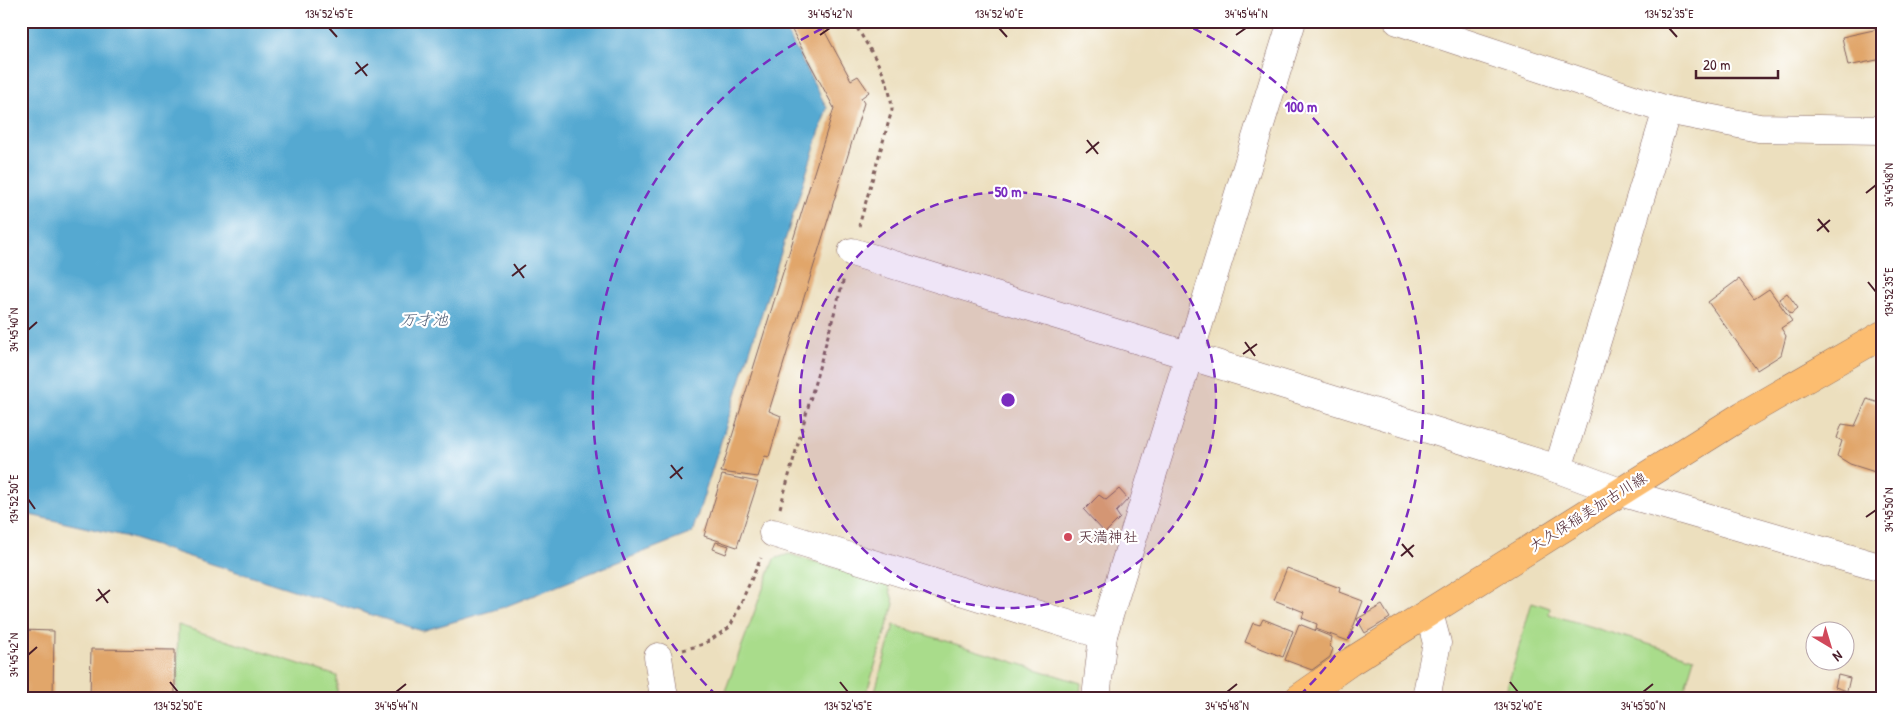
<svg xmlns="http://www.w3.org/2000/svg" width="1903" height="719" font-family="'Patrick Hand','Klee One',sans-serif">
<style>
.green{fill:#a9dc8b;stroke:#7a7e5b}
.water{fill:#55a9d1;stroke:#50647e}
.building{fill:#e1a66b}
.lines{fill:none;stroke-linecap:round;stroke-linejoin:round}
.minor-casing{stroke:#83625e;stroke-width:29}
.major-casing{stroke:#83625e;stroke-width:29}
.path{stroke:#83625e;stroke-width:3;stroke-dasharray:4 4;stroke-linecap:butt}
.minor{stroke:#fff;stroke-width:28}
.major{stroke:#fcbd6f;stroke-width:28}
.ticks{fill:none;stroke:#4a1f2b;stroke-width:2}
.ring{fill:none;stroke:#7b2cbf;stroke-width:2.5;stroke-dasharray:9 6}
.poi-dot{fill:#d1495b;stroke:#fff;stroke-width:2}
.labels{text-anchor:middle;stroke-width:4.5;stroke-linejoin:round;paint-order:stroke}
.street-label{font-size:15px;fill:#4a1f2b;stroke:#fff}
.poi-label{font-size:15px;fill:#4a1f2b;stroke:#fff;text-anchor:start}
.water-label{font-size:16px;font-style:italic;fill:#4f5d76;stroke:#fff}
.centre{fill:#7b2cbf;stroke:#fff;stroke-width:2.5}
.ring-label{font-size:15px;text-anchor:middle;font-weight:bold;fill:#7b2cbf;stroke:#fff;stroke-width:4.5;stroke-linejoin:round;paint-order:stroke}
.neatline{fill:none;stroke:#4a1f2b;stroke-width:2}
.ticks-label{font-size:12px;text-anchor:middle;fill:#4a1f2b}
</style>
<rect width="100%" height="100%" fill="#fff"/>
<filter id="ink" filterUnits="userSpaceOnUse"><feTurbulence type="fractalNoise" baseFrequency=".02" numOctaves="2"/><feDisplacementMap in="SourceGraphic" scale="10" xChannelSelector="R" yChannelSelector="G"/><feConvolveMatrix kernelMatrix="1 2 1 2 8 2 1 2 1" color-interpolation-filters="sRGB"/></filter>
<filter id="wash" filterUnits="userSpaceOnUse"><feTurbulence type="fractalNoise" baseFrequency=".0096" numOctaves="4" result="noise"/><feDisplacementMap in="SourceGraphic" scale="20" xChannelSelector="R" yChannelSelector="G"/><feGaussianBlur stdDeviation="1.12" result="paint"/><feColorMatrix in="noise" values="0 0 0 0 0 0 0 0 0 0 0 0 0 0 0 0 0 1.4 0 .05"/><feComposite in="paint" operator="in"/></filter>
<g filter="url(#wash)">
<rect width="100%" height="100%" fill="#ecdfbe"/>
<g class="green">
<polygon points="789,554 888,584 894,604 865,698 736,698 724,694 774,559"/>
<polygon points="1532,602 1550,608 1549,614 1694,658 1682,698 1504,698"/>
<polygon points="178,625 337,676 337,698 177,698"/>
<polygon points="894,625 1081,683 1080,698 873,698"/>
</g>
<polygon class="water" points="21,21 781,21 827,108 692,533 504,607 422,631 124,536 21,513"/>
<g id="blocks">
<g class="building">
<polygon points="787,21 819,21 851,80 858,76 869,92 861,98 864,103 769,411 781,416 769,457 765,456 758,477 721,472 834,108"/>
<polygon points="1876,21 1882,21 1882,59 1848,66 1842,37 1878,29"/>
<polygon points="1739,279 1754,299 1769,289 1792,321 1781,328 1786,336 1781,355 1757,370 1708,302"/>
<polygon points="1787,293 1798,308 1791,314 1779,299"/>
<polygon points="1867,399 1882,404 1882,471 1879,470 1878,473 1850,464 1837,456 1842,441 1837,438 1842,424 1855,426"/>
<polygon points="722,475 758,482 737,547 704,536"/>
<polygon points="1119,489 1128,499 1116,512 1120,518 1105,533 1084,510 1099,495 1106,500"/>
<polygon points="716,542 729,546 726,554 713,549"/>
<polygon points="1287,568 1340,588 1339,592 1363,601 1348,641 1316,629 1317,624 1302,618 1304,612 1274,600"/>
<polygon points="1382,605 1390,618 1365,633 1357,619"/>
<polygon points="1263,619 1293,631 1283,657 1245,642 1253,623 1260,625"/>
<polygon points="1299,624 1332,637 1330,646 1333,649 1330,657 1312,670 1285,660"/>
<polygon points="21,630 54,631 53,698 21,698"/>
<polygon points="91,649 175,650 175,698 90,698"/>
<polygon points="1838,675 1850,678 1847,691 1835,687"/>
</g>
</g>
</g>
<g filter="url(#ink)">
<use href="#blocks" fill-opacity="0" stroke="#83625e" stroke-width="1"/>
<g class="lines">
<defs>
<g id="minor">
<polyline points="1398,21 1667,110 1558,469"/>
<polyline points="1667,110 1759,128 1882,130"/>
<polyline points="852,252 1558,469 1620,492 1882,568"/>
<polyline points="773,533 1103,635"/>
<polyline points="658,657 664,698"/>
<polyline points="1096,698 1103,635 1292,21"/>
<polyline points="1426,698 1437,643 1429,613"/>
</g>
<polyline id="major" points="1299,698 1350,662 1743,415 1882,335"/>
</defs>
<use href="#minor" class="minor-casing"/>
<use href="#major" class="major-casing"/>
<g class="path">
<path d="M 853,21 C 870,51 890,75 892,110 L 859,226"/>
<polyline points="780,508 844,278"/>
<polyline points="683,650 704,644 730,627 761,558"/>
</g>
<use href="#minor" class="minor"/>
<use href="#major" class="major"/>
</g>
</g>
<path class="ticks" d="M 329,28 L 337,37M 999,28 L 1007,37M 1669,28 L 1677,37M 820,35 L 830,28M 1236,35 L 1246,28M 356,62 L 367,76M 355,74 L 368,64M 1087,140 L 1098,154M 1086,153 L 1099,142M 1866,193 L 1876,185M 1818,219 L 1829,232M 1817,231 L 1830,220M 514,264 L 524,278M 512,276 L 526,265M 1868,282 L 1876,292M 28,330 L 37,322M 1245,342 L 1255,356M 1243,354 L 1257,344M 671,465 L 682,479M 670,478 L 683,467M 28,499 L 35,509M 1866,517 L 1876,510M 1402,544 L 1413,557M 1401,556 L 1414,545M 98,589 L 108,603M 96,601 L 110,590M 28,655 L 37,647M 170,682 L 178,692M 840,682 L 848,692M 1510,682 L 1518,692M 396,692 L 406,684M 1227,692 L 1237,684M 1643,692 L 1653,684"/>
<circle cx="1008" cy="400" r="208" fill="#7b2cbf" fill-opacity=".12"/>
<g class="ring">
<circle cx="1008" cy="400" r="208"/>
<path d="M717 696A415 415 0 0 1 836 22M1180 22A415 415 0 0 1 1299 696"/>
</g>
<circle class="poi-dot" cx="1068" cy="537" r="5"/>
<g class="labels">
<g class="street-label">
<text transform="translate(1588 512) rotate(-32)" y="5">大久保稲美加古川線</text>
</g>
<g class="poi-label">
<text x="1078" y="542">天満神社</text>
</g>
<g class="water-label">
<text x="424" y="325">万才池</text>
</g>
</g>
<circle cx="1008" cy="400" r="8" class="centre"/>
<g class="ring-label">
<text x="1301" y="112">100 m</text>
<text x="1008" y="197">50 m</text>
</g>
<rect width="1903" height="719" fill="none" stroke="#fff" stroke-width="55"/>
<g transform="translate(1830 646) rotate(142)"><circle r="24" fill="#ffffff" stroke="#b7a5aa"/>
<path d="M0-4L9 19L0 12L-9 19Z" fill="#d1495b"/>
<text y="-8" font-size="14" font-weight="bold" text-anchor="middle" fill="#4a1f2b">N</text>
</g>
<path d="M1696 70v8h82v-8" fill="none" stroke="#4a1f2b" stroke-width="2.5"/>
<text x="1703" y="70" font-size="15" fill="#4a1f2b" stroke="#ffffff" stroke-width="4" paint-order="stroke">20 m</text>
<rect x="28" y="28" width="1848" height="664" class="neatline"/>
<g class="ticks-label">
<text x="329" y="18">134°52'45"E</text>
<text x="830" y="18">34°45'42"N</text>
<text x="999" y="18">134°52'40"E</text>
<text x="1246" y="18">34°45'44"N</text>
<text x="1669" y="18">134°52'35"E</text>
<text transform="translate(1889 185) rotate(-90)" y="4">34°45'48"N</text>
<text transform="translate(1889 292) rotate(-90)" y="4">134°52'35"E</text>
<text transform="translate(14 330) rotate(-90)" y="4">34°45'40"N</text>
<text transform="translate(14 499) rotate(-90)" y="4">134°52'50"E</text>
<text transform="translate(1889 510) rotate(-90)" y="4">34°45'50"N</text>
<text transform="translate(14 655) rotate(-90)" y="4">34°45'42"N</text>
<text x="178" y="710">134°52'50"E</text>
<text x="396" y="710">34°45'44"N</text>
<text x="848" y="710">134°52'45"E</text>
<text x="1227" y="710">34°45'48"N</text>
<text x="1518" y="710">134°52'40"E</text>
<text x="1643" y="710">34°45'50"N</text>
</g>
</svg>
